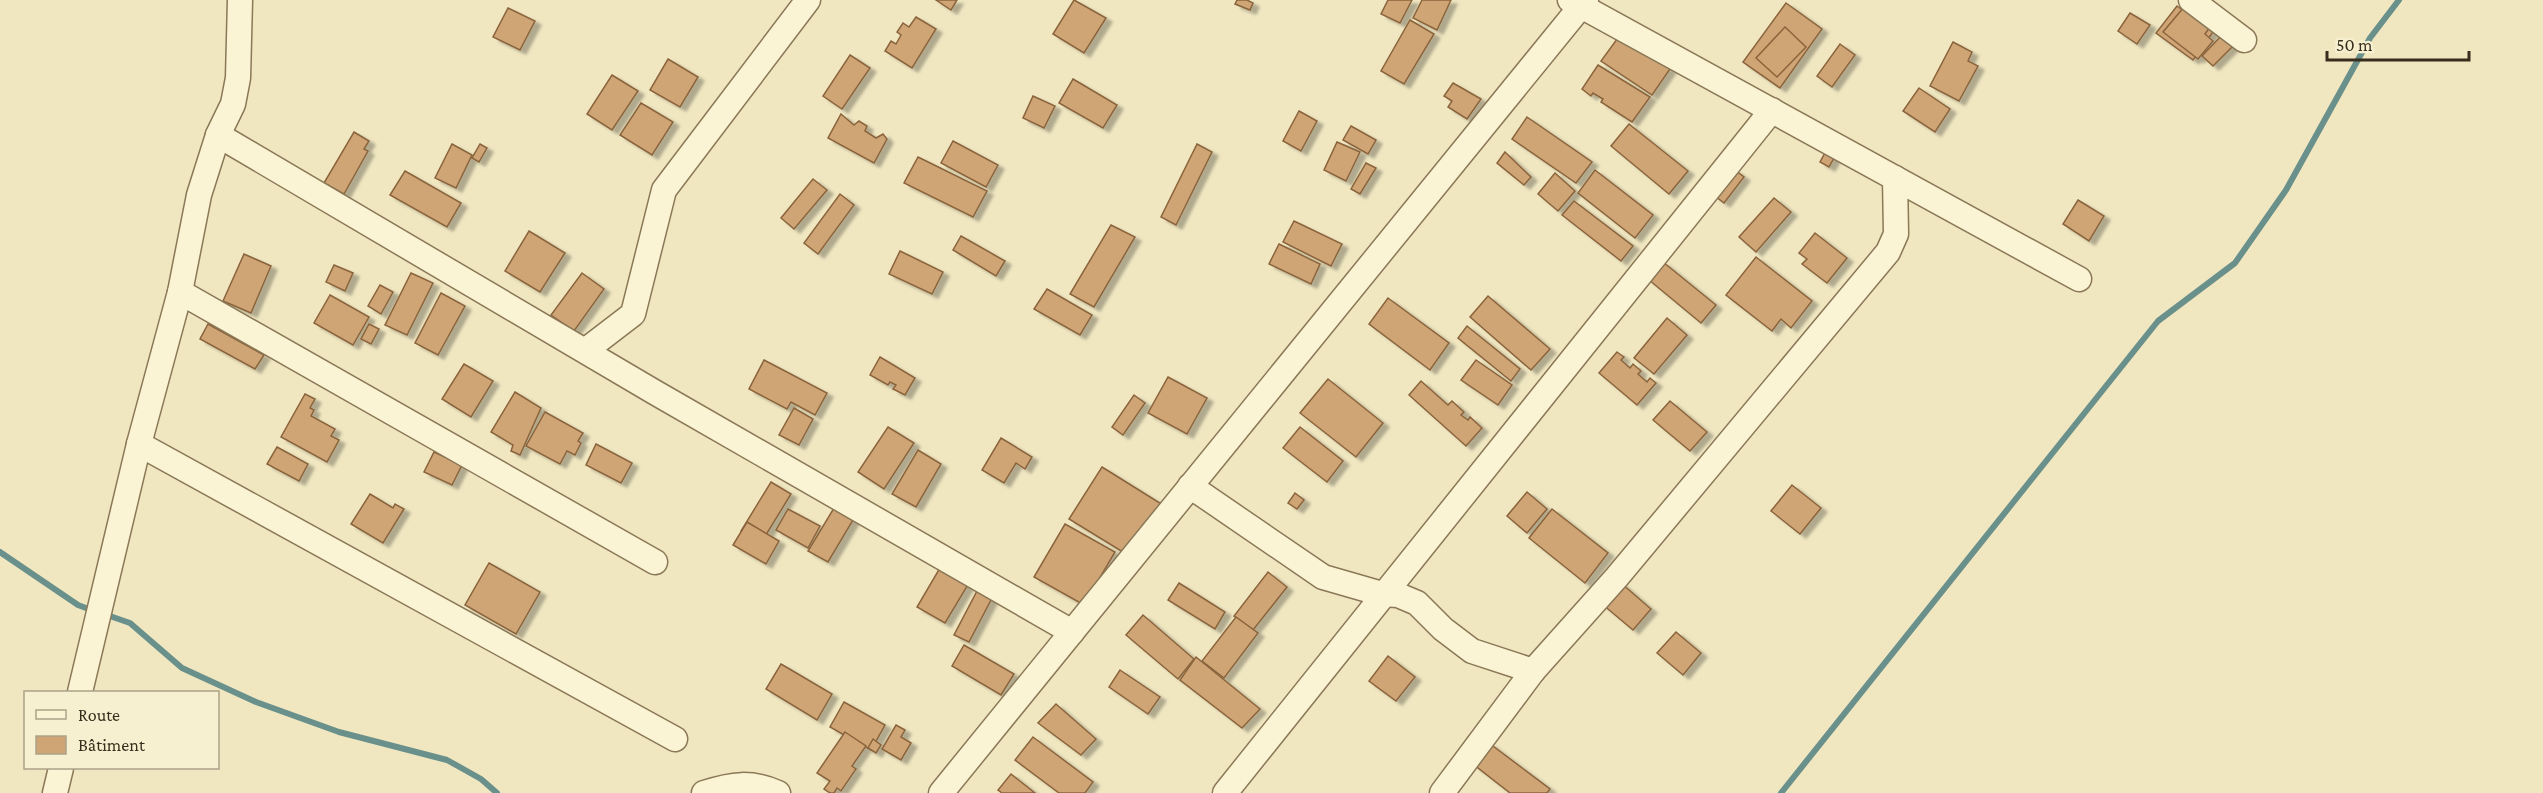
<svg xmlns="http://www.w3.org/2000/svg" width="2543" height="793" font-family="'Crimson Pro',serif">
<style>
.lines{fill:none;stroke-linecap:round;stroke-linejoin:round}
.stream{stroke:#6a908b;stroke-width:6}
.building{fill:#cfa575;stroke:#8a643c;stroke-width:1.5;filter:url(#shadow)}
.minor-casing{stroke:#8a7857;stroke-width:27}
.minor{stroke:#faf3d4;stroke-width:24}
</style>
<defs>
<filter id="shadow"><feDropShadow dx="6" dy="4" stdDeviation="1.5" flood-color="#0004"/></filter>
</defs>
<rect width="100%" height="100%" fill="#f0e7c1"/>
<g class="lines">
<g class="stream">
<polyline points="0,552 78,605 94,611"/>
<polyline points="104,614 130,623 182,668 256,702 339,732 447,760 481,779 497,793"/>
<polyline points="1781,793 2158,321 2235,263 2286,190 2370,38 2399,0"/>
</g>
</g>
<g class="building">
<polygon points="936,0 957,0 951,10"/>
<polygon points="1074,0 1106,18 1084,53 1053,34"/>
<polygon points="1237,0 1247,0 1253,3 1250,10 1235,4"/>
<polygon points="1388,0 1412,0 1400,23 1381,14"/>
<polygon points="1422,0 1451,0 1437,30 1413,18"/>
<polygon points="1786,3 1822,29 1780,88 1743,62"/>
<polygon points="2177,6 2213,32 2193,60 2156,33"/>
<polygon points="2184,7 2210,27 2205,34 2213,41 2198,59 2163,32"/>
<polygon points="508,8 535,21 520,50 493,37"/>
<polygon points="2130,13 2150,25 2137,44 2118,31"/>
<polygon points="916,17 936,29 912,68 885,51 891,41 896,44 901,35 897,32 903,23 909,27"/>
<polygon points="1410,20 1434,34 1404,84 1381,71"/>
<polygon points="1785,27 1806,47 1777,77 1756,58"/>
<polygon points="1620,35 1670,69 1652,95 1601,61"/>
<polygon points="2222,35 2233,46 2213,66 2202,56"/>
<polygon points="1953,42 1972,52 1968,61 1978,66 1959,101 1930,86"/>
<polygon points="1840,44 1855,55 1832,87 1817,76"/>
<polygon points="850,55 870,68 842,109 823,96"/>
<polygon points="668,59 698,77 680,107 650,90"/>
<polygon points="1598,65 1650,97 1632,122 1601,102 1603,99 1593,93 1591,96 1582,89"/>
<polygon points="612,75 638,91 612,130 587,114"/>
<polygon points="1073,79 1117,105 1103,128 1059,103"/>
<polygon points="1453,83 1481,99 1467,119 1448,107 1452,101 1444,96"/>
<polygon points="1919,88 1950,109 1935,132 1903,111"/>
<polygon points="1033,96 1055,106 1044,128 1023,118"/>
<polygon points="641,103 673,122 652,155 620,135"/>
<polygon points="1299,111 1317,121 1301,151 1283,141"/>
<polygon points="841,114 854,125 859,121 867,126 865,131 876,138 883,134 887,139 874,163 828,138"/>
<polygon points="1527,117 1592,162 1576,183 1512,139"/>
<polygon points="1629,124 1688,171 1669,194 1611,146"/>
<polygon points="1351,126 1376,140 1368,154 1343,140"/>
<polygon points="354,132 369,141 364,149 368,151 344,194 324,183"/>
<polygon points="953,141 998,165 986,187 941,163"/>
<polygon points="1337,142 1360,152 1346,181 1324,170"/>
<polygon points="452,144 472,155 456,188 435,178"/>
<polygon points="480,144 487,148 479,162 472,158"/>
<polygon points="1197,144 1212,152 1176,225 1161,217"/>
<polygon points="1826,151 1835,156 1829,167 1820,162"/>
<polygon points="1505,152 1531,177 1524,185 1497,163"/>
<polygon points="918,157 987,191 973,217 904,183"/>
<polygon points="1366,163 1376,168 1360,194 1351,189"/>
<polygon points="1595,170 1653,215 1635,238 1578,193"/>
<polygon points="1735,170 1744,177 1724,203 1715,196"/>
<polygon points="405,171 461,203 447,227 390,195"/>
<polygon points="1555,173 1575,191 1558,211 1538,194"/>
<polygon points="813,179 827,190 794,229 781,218"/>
<polygon points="840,194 854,205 818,254 804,243"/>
<polygon points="1774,198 1791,212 1756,252 1739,237"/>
<polygon points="2078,200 2104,216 2089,241 2063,224"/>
<polygon points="1574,201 1633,246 1621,261 1562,215"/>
<polygon points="1294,221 1342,244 1331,266 1283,242"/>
<polygon points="1111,225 1135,237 1094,307 1070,294"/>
<polygon points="529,231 565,253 540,292 505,271"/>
<polygon points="1815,233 1847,258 1827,283 1802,264 1807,259 1799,253"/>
<polygon points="961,236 1005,261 996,276 953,250"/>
<polygon points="1279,244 1320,264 1311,284 1269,264"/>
<polygon points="900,251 943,272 932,294 889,274"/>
<polygon points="244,254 271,266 251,313 223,301"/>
<polygon points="1756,257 1812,301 1791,328 1781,319 1772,331 1726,295"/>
<polygon points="1663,262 1716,305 1701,323 1649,280"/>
<polygon points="334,265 353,273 345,291 326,282"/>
<polygon points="411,273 433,283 407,335 385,325"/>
<polygon points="582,273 604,289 574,331 551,315"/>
<polygon points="380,285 393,292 381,314 368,306"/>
<polygon points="1047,289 1092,315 1080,335 1034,309"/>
<polygon points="441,293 465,306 438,355 415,343"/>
<polygon points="330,295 369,317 353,345 314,323"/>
<polygon points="1488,296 1550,349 1531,370 1470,317"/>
<polygon points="1388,298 1449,343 1430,370 1369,324"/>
<polygon points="1667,318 1687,335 1654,374 1634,358"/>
<polygon points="208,324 264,355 255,369 200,339"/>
<polygon points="369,324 379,329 371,344 361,339"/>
<polygon points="1467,326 1520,369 1511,381 1458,338"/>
<polygon points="1617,352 1624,357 1621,360 1630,368 1633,364 1641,371 1638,374 1647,382 1650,378 1656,383 1637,405 1599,373"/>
<polygon points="880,357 915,378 905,395 893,389 896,385 890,382 888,385 870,375"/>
<polygon points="764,360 827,393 815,415 791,402 787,409 749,389"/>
<polygon points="1476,360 1512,385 1498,405 1461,380"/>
<polygon points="464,364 493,381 471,417 442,399"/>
<polygon points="1168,377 1207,398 1187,434 1148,413"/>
<polygon points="1328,379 1383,423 1356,457 1300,413"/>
<polygon points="1421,381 1448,405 1452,401 1464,412 1461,415 1468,420 1470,417 1482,428 1466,446 1409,395"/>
<polygon points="515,392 541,408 520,455 511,451 513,445 491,432"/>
<polygon points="305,394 315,399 310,408 314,410 311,416 335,429 331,436 339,440 327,462 281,437"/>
<polygon points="1134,395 1145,403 1123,435 1112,427"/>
<polygon points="1670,401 1707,432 1690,451 1653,420"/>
<polygon points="794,408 813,419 799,445 779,435"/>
<polygon points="545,412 583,433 578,441 581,443 575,455 567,451 560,464 526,446"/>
<polygon points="888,427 914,443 884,489 858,472"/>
<polygon points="1300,427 1343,461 1327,482 1283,448"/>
<polygon points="1001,438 1032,457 1025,469 1016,463 1004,483 982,470"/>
<polygon points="596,444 632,463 621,483 586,465"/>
<polygon points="277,447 308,464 299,481 267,464"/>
<polygon points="918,450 941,464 916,507 892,494"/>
<polygon points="434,452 462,465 452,485 424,472"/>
<polygon points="1102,467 1163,505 1131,557 1069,519"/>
<polygon points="771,482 791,494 761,543 741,531"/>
<polygon points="1792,485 1821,508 1800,534 1771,511"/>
<polygon points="1527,492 1547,509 1527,533 1507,516"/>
<polygon points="1295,493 1304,500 1297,509 1288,503"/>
<polygon points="370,494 393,508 395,504 404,509 383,543 351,524"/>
<polygon points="837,503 856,515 828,562 808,551"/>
<polygon points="788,509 820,526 808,548 776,530"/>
<polygon points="1552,509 1608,553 1585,583 1529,538"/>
<polygon points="747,522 779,541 766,564 733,545"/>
<polygon points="1065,524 1115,552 1084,605 1034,577"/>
<polygon points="944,561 972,578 945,623 917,607"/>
<polygon points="489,563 540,592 516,634 465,605"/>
<polygon points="1268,572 1287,587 1253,630 1234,616"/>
<polygon points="1179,583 1225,612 1215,629 1168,600"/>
<polygon points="1621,583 1651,609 1633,630 1602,604"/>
<polygon points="977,591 992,598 969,642 954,635"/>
<polygon points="1143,615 1194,659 1178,679 1126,635"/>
<polygon points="1236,617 1258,633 1224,678 1202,661"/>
<polygon points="1676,632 1701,653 1683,675 1657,653"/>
<polygon points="964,645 1014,674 1001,695 952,666"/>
<polygon points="1388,656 1415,677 1396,701 1369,681"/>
<polygon points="1196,657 1260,709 1242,728 1180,680"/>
<polygon points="781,664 832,694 817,720 766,689"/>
<polygon points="1120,670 1160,697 1148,714 1109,687"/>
<polygon points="844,702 885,725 871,750 830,727"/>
<polygon points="1056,704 1096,739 1081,755 1038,723"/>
<polygon points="896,725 905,730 901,737 911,743 901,760 882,749"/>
<polygon points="845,732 866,746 852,766 856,769 841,791 837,788 834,793 830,793 824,789 830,781 817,773"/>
<polygon points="1033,737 1093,782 1085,793 1059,793 1015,760"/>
<polygon points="873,739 881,745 876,753 868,748"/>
<polygon points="1489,743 1550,789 1547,793 1510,793 1473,764"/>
<polygon points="1011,774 1035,793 1002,793 998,790"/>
</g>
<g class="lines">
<defs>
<g id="minor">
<polyline points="1570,0 2079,279"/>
<polyline points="2191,0 2244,40"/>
<polyline points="218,135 656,393 1072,632"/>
<polyline points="180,292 655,562"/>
<polyline points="586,350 633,314 664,190 808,0"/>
<polyline points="139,444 675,739"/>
<polyline points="1190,486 1323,577 1382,594 1398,595 1417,603 1443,629 1472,651 1533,671"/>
<polyline points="80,692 139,444 180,292 199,195 218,135 233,104 238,78 240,0"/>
<polyline points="55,793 61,768"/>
<path d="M 704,793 C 732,784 751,781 778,793"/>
<polyline points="941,793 1586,0"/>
<polyline points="1225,793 1772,110"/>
<polyline points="1442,793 1533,671 1617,577 1888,252 1896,234 1895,178"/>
</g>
</defs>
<use href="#minor" class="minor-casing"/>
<use href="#minor" class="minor"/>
</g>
<rect x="24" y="691" width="195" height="78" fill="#f7f0d0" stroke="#aba288" stroke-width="1.5"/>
<rect x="36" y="710" width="30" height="9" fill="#faf3d4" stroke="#aba288" stroke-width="1.5"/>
<text x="78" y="721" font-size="18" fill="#392d1d">Route</text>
<rect x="36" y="736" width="30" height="18" fill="#cfa575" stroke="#aba288" stroke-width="1.5"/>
<text x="78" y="751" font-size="18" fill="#392d1d">Bâtiment</text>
<path d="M2327 51v9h142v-9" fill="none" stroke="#392d1d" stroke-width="3"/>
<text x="2336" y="51" font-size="18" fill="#392d1d" stroke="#f7f0d0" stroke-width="4.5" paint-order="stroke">50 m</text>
</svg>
